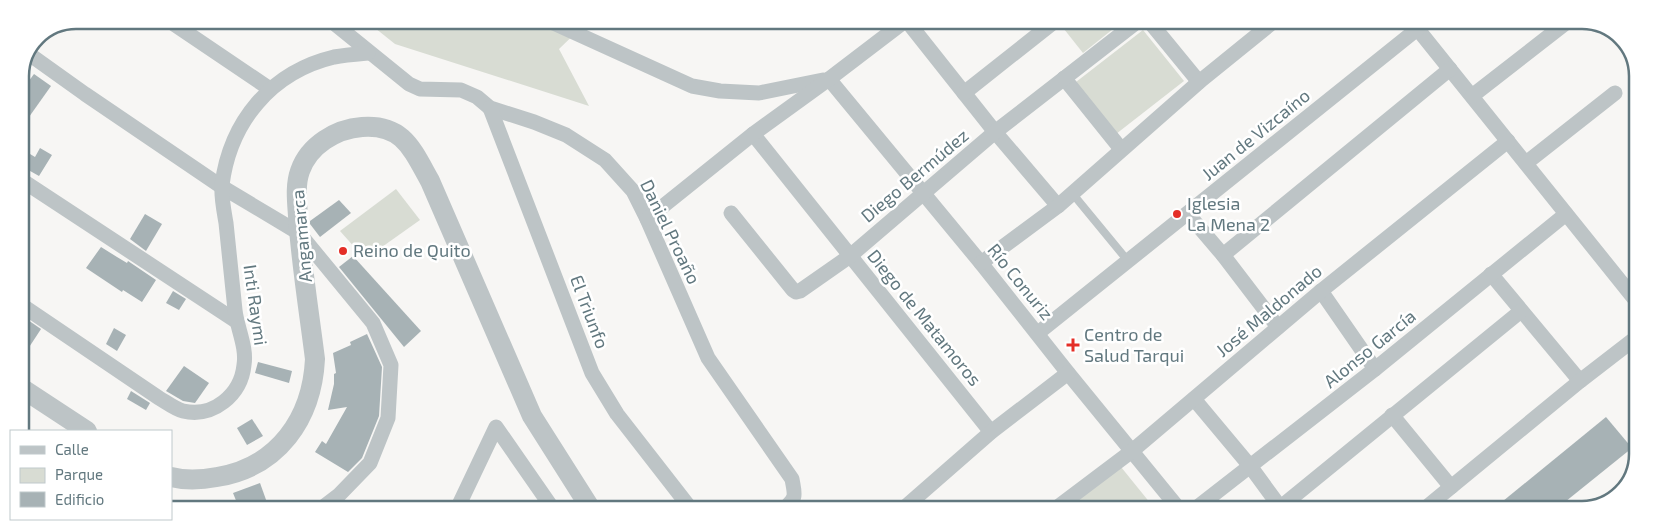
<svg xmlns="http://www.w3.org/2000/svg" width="1658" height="530" font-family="'Exo 2',sans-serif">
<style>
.green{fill:#d8dcd3}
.building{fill:#a7b2b5}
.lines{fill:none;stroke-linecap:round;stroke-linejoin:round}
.service{stroke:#bdc4c6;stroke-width:8}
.minor{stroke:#bdc4c6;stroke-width:15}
.tertiary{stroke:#bdc4c6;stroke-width:20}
.poi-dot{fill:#e42e27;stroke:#fff;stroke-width:2}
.labels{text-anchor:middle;stroke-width:5;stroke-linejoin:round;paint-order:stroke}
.street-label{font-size:18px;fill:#62787f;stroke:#fff}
.poi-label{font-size:18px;fill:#62787f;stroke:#fff;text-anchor:start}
.rim{fill:none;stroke:#62787f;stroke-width:2.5}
</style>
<rect width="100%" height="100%" fill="#f7f6f4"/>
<g class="green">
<polygon points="365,20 588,21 559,49 589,106 395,44"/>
<polygon points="1064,21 1123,21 1083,53 1060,24"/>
<polygon points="1143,30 1184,81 1116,134 1076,82"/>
<polygon points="396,189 420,220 365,259 340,231"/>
<polygon points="1121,467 1155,509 1086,509 1078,499"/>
</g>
<g class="building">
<polygon points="34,74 51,86 29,117 20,111 20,93"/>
<polygon points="40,148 52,155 39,176 23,167 30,154 35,157"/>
<polygon points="339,200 351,213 320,237 310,224 310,221"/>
<polygon points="145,214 162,224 146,251 130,239"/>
<polygon points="101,247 117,257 127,263 128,261 156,280 142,302 123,290 122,292 86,268"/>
<polygon points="353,256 421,331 404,347 339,267"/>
<polygon points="173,291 186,299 179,310 166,303"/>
<polygon points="25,318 41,329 20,361 20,326"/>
<polygon points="114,328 126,335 117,351 106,344"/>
<polygon points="367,334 382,367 379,416 362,458 348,472 315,452 322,441 326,444 347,407 328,410 334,384 334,374 336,373 333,353 351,345 350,342"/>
<polygon points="258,362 292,371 289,383 255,373"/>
<polygon points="184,366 209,383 195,403 183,401 166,391"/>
<polygon points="131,391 150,403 146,410 127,399"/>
<polygon points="1606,417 1632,448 1555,510 1492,510"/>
<polygon points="252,419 263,436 247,445 237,428"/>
<polygon points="260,483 269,508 239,508 233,493"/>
</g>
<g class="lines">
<g class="service">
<polyline points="1072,193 1128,261"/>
<polyline points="1439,497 1450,510"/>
</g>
<g class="minor">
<polyline points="168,20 270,89"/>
<path d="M 330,20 L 409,84 L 420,89 L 461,90 L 477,97 L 490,108 L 534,122 L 566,135 L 605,160 L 633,191 L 647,219 L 708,358 L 792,479 C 795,496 797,497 784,509"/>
<polyline points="549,21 692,86 720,91 759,93 823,80"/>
<polyline points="907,21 995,132 1058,206"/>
<polyline points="1149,21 1199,82"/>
<polyline points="1412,22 1637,302"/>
<polyline points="29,54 85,94 222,187 299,233 373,323 391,365 388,418 370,463 339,495 322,508"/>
<polyline points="1064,78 1121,149"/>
<polyline points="829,79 981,263 1068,373 1179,509"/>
<polyline points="964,93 1055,21"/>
<polyline points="1472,96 1567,22"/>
<polyline points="490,108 592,373 617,414 691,509"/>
<polyline points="753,134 991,432"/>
<polyline points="1526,163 1615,93"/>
<polyline points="20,179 236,321"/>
<polyline points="731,213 793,290 796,292 800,291 850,256 995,132 1138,21"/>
<polyline points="1188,214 1223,255 1278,327"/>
<polyline points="647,219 753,134 829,79 905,21"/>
<polyline points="1223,255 1450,69"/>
<polyline points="981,263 1058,206 1199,82 1273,22"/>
<polyline points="1491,274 1580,381"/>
<polyline points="1321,291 1375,369"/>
<path d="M 20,304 L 159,398 C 166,402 175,409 183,411 C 213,418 241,395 244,365 C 247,347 237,328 235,310 C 232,281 229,252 226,223 C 224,211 221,197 222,185 C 230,122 271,72 334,57 C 345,55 357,54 368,53"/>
<polyline points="1038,333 1426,22"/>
<polyline points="1194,399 1250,466 1280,507"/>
<polyline points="1392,415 1451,487"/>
<polyline points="457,509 496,427 553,509"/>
<polyline points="903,509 991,432 1068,373"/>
<polyline points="1055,509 1132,451 1321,291 1508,141"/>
<polyline points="1195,509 1375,369 1566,214"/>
<polyline points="1277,510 1521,311"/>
<polyline points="1423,510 1580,381 1637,337"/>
</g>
<g class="tertiary">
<polyline points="20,387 87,431"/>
<path d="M 171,477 C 187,481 201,480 217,477 C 278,467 312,419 315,359 C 309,311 301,263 298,216 C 297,201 295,185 300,171 C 309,145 336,129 362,127 C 403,124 412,149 430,181 L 532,416 L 591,509"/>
</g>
</g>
<g class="poi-dot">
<circle cx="1177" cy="214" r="5"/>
<circle cx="343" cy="251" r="5"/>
<path d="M1070.5 337.5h5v5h5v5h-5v5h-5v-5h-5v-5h5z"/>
</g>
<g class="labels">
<g class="street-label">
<text transform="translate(1256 135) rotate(-39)" y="6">Juan de Vizcaíno</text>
<text transform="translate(915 176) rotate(-40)" y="6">Diego Bermúdez</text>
<text transform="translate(670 232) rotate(64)" y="6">Daniel Proaño</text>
<text transform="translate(302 236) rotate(-95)" y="6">Angamarca</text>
<text transform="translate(1020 282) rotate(51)" y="6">Río Conuriz</text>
<text transform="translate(255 305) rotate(82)" y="6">Inti Raymi</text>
<text transform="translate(1269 311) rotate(-40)" y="6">José Maldonado</text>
<text transform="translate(589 312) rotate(69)" y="6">El Triunfo</text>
<text transform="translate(924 318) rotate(51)" y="6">Diego de Matamoros</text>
<text transform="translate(1370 349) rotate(-39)" y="6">Alonso García</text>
</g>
<g class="poi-label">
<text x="1187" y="210">Iglesia<tspan x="1187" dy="21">La Mena 2</tspan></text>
<text x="353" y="257">Reino de Quito</text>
<text x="1084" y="341">Centro de<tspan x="1084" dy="21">Salud Tarqui</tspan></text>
</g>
</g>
<path d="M0 0H1658V530H0ZM76 29H1582A47 47 0 0 1 1629 76V454A47 47 0 0 1 1582 501H76A47 47 0 0 1 29 454V76A47 47 0 0 1 76 29Z" fill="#fff" fill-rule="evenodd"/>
<path class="rim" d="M76 29H1582A47 47 0 0 1 1629 76V454A47 47 0 0 1 1582 501H76A47 47 0 0 1 29 454V76A47 47 0 0 1 76 29Z"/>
<rect x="10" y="430" width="162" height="90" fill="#ffffff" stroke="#c0c9cc"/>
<rect x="20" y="446" width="25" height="8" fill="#bdc4c6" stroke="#c0c9cc"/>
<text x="55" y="455" font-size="15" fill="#62787f">Calle</text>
<rect x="20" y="468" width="25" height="15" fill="#d8dcd3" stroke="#c0c9cc"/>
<text x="55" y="480" font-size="15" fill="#62787f">Parque</text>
<rect x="20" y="492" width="25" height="15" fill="#a7b2b5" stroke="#c0c9cc"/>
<text x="55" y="505" font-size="15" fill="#62787f">Edificio</text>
</svg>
